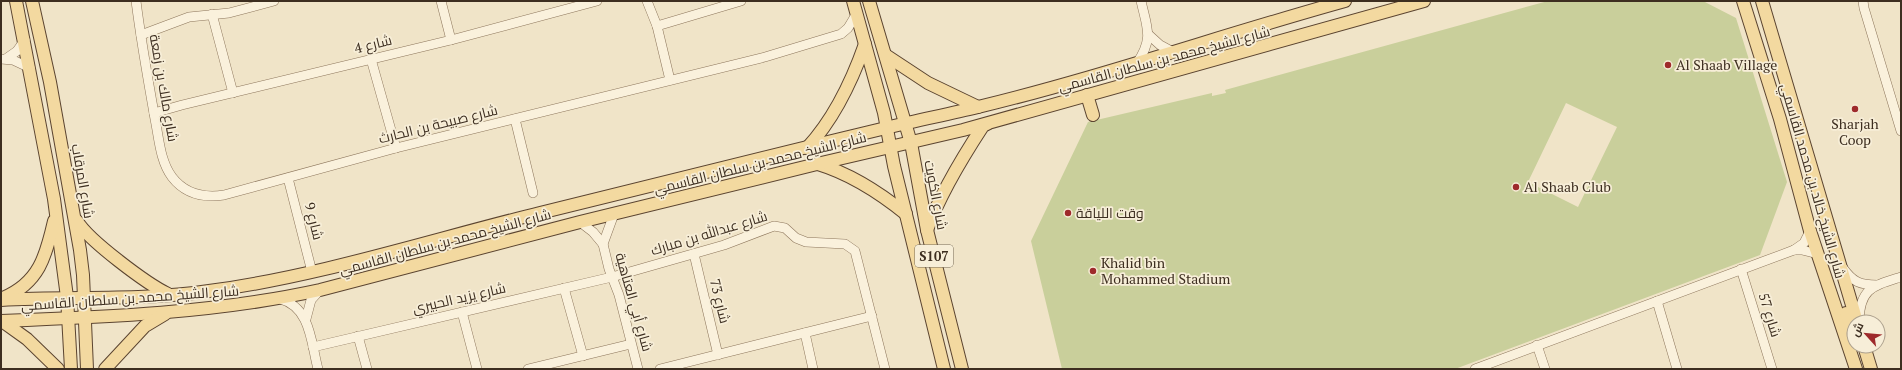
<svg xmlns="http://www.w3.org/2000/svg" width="1902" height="370" font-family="'PT Serif',Cairo,serif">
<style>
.green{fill:#c9cf9b;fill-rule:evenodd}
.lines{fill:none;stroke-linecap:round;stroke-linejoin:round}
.minor-casing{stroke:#8d765c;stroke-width:10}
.major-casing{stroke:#5b4430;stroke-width:14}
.minor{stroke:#faf1dc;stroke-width:9}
.major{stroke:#f3d9a0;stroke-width:12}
.poi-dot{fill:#9e2a2b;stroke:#f7eed8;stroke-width:1.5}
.labels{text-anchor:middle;stroke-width:3.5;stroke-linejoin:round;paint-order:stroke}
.shield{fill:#f7eed8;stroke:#756857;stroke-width:1}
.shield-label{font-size:13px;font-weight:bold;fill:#3d2e20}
.street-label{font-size:14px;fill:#3d2e20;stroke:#f7eed8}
.poi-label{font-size:14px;fill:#3d2e20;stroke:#f7eed8;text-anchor:start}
</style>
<rect width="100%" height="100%" fill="#f0e4c8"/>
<path class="green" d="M 1548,1 L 1703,1 L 1736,18 L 1787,182 L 1760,255 L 1455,369 L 1062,369 L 1031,241 L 1088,122 L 1212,93 L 1212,96 L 1226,93 L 1225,90 ZM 1566,103 L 1617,127 L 1578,207 L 1528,182 Z"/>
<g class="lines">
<defs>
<g id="minor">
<path d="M 136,1 C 141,41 148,80 155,119 C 159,138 160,161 172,177 C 185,194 204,198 224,195 L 396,148 L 765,57 L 841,34 L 848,28 L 857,13"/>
<polyline points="441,1 451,40"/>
<polyline points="647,1 657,26 670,80"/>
<polyline points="1863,1 1864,8 1901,131"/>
<polyline points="212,14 233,93"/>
<polyline points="657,26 741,1"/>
<polyline points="141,35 189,17 229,13 274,1"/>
<polyline points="1149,35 1160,45 1173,52"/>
<polyline points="7,58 17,51 25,40"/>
<polyline points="1,59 13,60 30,68"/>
<polyline points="371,59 396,148"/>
<path d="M 1137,63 C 1154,38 1147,28 1141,1"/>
<polyline points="154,113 182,105 451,40 597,1"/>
<polyline points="515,119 533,193"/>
<polyline points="288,178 312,272"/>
<polyline points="580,222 593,232 603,244 609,269 619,295 638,369"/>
<polyline points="603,244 614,214"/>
<polyline points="1794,250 1802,250 1818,254"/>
<polyline points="694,254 718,355"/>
<path d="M 1843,268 C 1853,282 1860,285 1877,285"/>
<polyline points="1741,269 1772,369"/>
<polyline points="564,288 583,356"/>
<path d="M 280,299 C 311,307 311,343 318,369"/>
<polyline points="1657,301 1677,369"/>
<polyline points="462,312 477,369"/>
<polyline points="306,319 311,300 320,290"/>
<path d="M 1859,321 C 1860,288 1873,286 1901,277"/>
<polyline points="805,333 813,369"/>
<polyline points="358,336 367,369"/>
<polyline points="1537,345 1545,369"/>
<polyline points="313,347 612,277 724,245 774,226 785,228 796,238 806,242 845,244 855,251 885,369"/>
<polyline points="528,369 631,344"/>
<polyline points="660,369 872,316"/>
<polyline points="1475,369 1794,250 1804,243 1810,231"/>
</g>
<g id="major">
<polyline points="16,1 54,199 67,297 71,369"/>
<polyline points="32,1 50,82 80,250 83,275 87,369"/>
<polyline points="853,1 884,113 894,166 944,369"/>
<polyline points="869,1 911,143 927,230 962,369"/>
<polyline points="1743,1 1780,119 1810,231 1856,369"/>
<polyline points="1762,1 1857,322"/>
<polyline points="887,56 928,83 978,107"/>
<polyline points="1087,95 1093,115"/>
<path d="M 807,148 C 834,119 852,81 865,44"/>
<path d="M 818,164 C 851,174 880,193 906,214"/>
<path d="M 77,221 C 88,240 147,284 168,294"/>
<path d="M 927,230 C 940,194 962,158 983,126 L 987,124"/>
<path d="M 3,298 C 39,283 46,256 54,221"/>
<path d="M 1,300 C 70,296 140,301 209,291 C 321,276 430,240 540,213 C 656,184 773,155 890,127 C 919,120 949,114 978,107 C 1102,77 1222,35 1345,1"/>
<polyline points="1846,313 1854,332"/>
<path d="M 1,321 C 108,317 215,313 320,290 L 580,222 L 817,164 L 963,130 L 1424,1"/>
<polyline points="2,321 27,339 58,369"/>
<polyline points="1864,346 1871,369"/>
<polyline points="105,369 145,326 165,314"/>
</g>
</defs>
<use href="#minor" class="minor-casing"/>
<use href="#major" class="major-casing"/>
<use href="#minor" class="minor"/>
<use href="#major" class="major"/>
</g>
<g class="poi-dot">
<circle cx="1668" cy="65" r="4"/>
<circle cx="1855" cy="109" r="4"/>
<circle cx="1516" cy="187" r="4"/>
<circle cx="1068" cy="213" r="4"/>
<circle cx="1093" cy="271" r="4"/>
</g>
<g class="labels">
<rect class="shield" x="915" y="245" width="38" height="22" rx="3"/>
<g class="shield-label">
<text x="934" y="261">S107</text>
</g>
<g class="street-label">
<text transform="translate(373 44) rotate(-14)" y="5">شارع 4</text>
<text transform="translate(1164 59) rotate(-15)" y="5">شارع الشيخ محمد بن سلطان القاسمي</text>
<text transform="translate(164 88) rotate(80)" y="5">شارع مالك بن زمعة</text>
<text transform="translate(438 124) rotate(-14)" y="5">شارع صبيحة بن الحارث</text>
<text transform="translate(760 163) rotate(-14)" y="5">شارع الشيخ محمد بن سلطان القاسمي</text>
<text transform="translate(83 181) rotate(80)" y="5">شارع المرقاب</text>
<text transform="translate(1813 181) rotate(74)" y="5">شارع الشيخ خالد بن محمد القاسمي</text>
<text transform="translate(936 195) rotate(79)" y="5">شارع الكويت</text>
<text transform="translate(314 221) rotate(76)" y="5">شارع 9</text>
<text transform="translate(709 233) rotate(-17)" y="5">شارع عبدالله بن مبارك</text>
<text transform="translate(445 242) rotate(-15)" y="5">شارع الشيخ محمد بن سلطان القاسمي</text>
<text transform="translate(130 298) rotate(-4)" y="5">شارع الشيخ محمد بن سلطان القاسمي</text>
<text transform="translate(459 298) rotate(-13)" y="5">شارع يزيد الحبيري</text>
<text transform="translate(720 301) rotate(76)" y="5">شارع 73</text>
<text transform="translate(634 302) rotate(74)" y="5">شارع أبي العتاهية</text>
<text transform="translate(1770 315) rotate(73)" y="5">شارع 57</text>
</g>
<g class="poi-label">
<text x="1676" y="70">Al Shaab Village</text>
<text x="1855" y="129" text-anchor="middle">Sharjah<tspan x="1855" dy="16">Coop</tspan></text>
<text x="1524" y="192">Al Shaab Club</text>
<text x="1076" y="218">وقت اللياقة</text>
<text x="1101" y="268">Khalid bin<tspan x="1101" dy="16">Mohammed Stadium</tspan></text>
</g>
</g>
<rect width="1902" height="370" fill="none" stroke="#3d2e20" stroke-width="4"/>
<g transform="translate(1866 334) rotate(297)"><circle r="19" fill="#f7eed8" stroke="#ada18e"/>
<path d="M0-3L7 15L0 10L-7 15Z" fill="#9e2a2b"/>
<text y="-6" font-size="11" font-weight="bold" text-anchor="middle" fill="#3d2e20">ش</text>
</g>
</svg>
